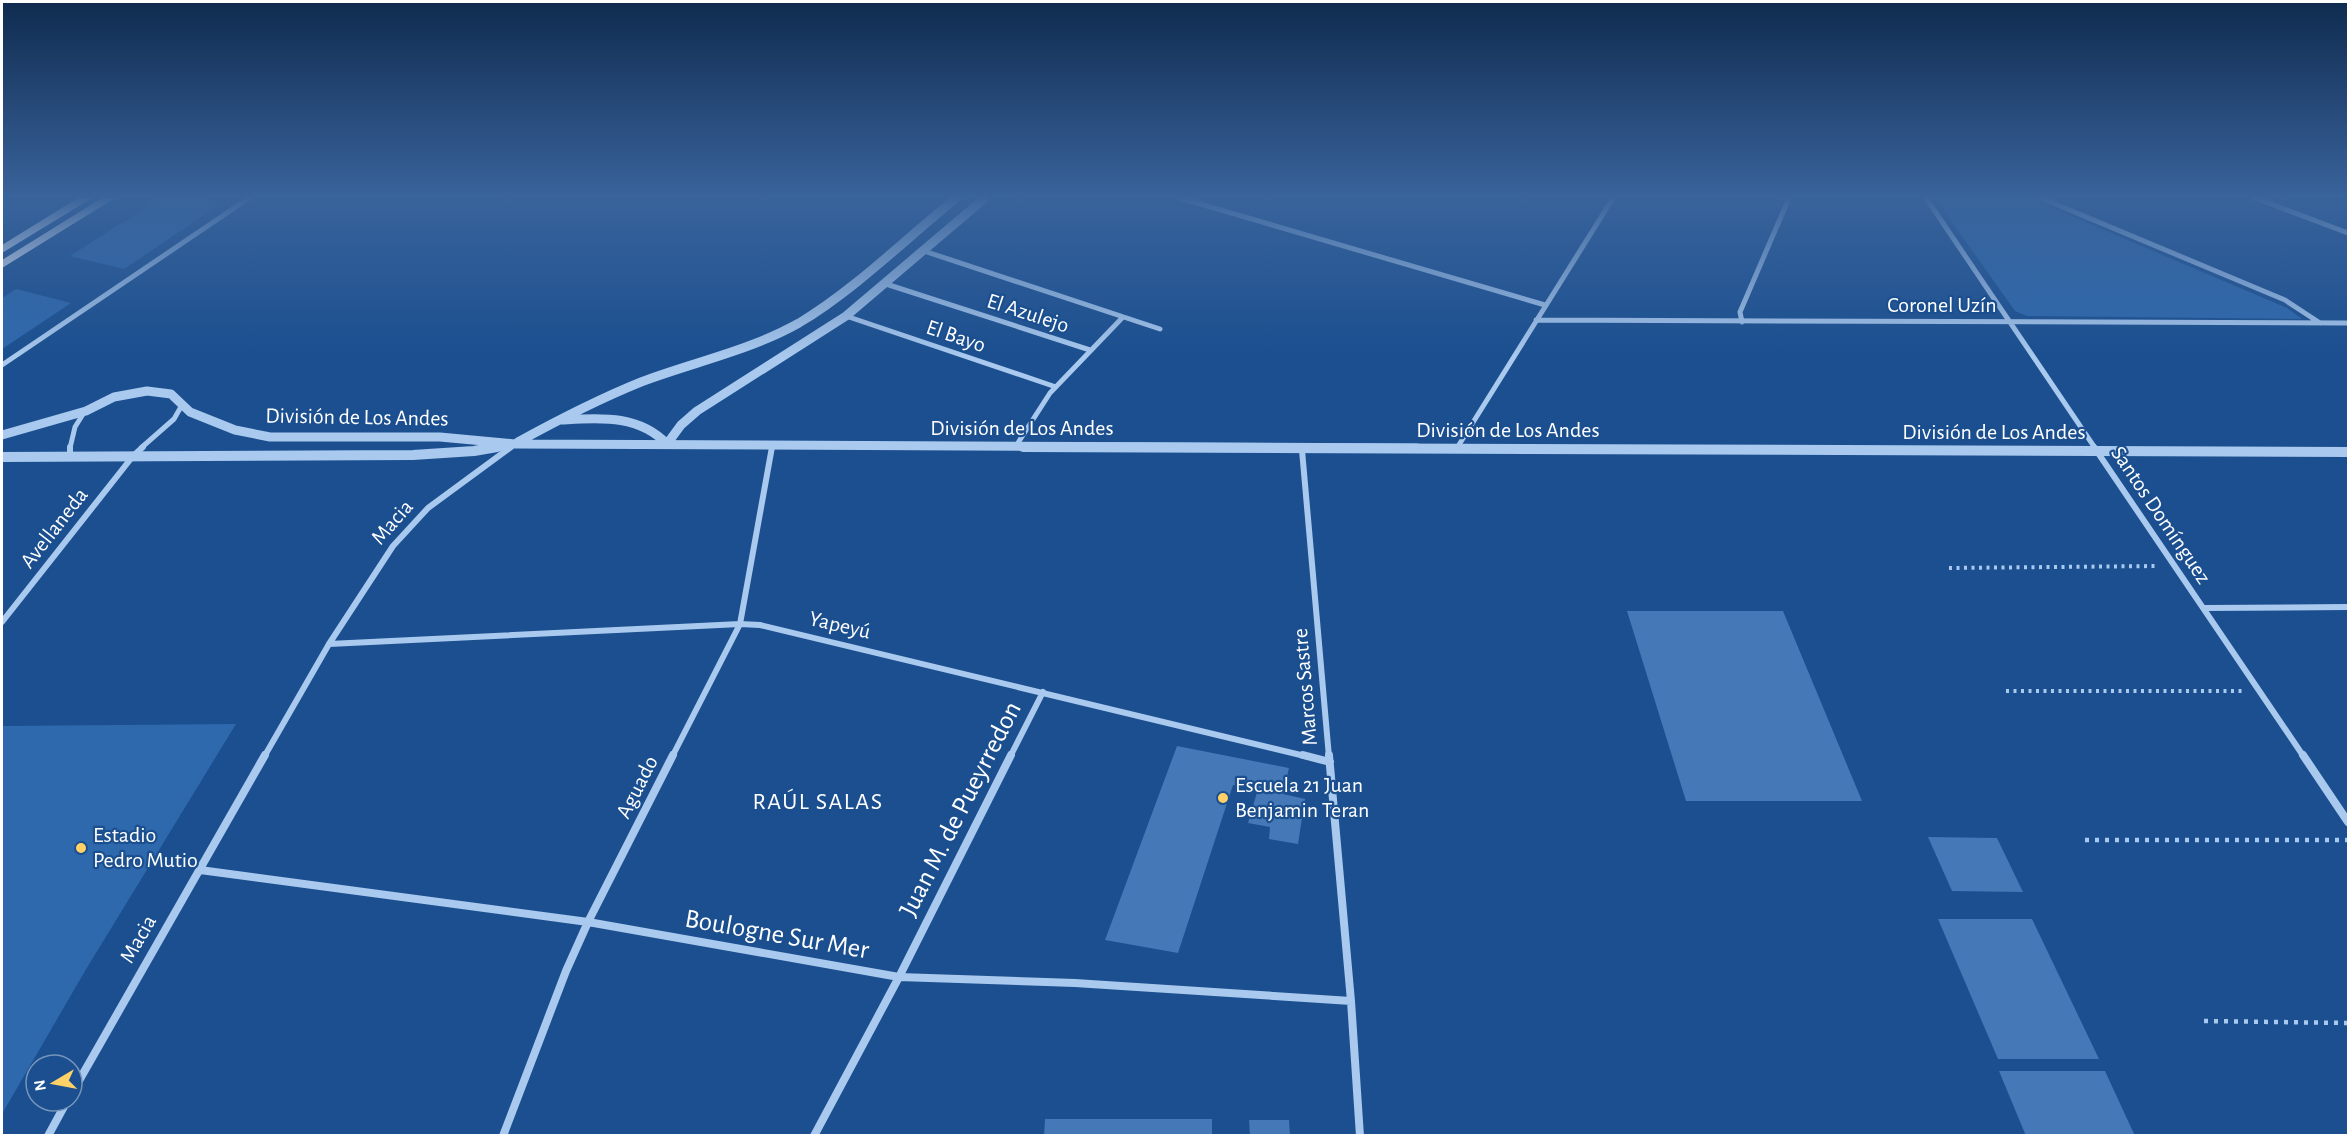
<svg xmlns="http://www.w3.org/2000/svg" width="2350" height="1137" font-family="'Alegreya Sans',sans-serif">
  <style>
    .green { fill: #2e69ad }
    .building { fill: #4478b7 }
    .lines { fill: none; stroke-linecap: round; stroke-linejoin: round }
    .path-far1 { stroke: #a9c9ee; stroke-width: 4; stroke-dasharray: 3 4.5; stroke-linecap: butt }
    .path { stroke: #a9c9ee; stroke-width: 4.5; stroke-dasharray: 4 6; stroke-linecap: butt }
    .minor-far2 { stroke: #a9c9ee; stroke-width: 5 }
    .minor-far1 { stroke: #a9c9ee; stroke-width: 6 }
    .minor { stroke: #a9c9ee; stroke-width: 8 }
    .tertiary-far1 { stroke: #a9c9ee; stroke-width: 9 }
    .tertiary { stroke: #a9c9ee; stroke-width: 10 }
    .primary { fill: #f0f6ff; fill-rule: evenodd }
    .poi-dot { fill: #ffd166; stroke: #1b4f8f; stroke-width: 2 }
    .labels { text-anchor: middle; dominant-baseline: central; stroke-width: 4.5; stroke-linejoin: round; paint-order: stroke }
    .street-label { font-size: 22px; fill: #fff; stroke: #1b4f8f }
    .poi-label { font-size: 22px; fill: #fff; stroke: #1b4f8f; text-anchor: start }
    .neighbourhood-label { font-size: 24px; letter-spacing: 1.5px; fill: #fff; stroke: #1b4f8f }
    .near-street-label { font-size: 27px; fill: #fff; stroke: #1b4f8f }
  </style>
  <rect width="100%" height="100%" fill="#1b4f8f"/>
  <path class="green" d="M160,198H197L222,203L124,269L70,256Z
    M1935,198H2029L2287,308L2302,319L2027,316L2015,311Z
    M16,289L71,303L2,349V298Z
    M236,724L85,971L2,1114V726Z"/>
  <path class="building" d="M1627,611H1783L1862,801H1686Z
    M1177,746L1289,768L1283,794L1305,799L1298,844L1269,839L1270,827L1248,823L1258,789L1233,785L1178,953L1105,940Z
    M1928,837L1997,838L2023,892L1952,891Z
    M1938,919H2032L2099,1059H1998Z
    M1999,1071H2105L2135,1136H2026Z
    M1045,1119H1212V1136H1044Z
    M1249,1120H1289L1290,1136H1250Z"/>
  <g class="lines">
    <path class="path-far1" d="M1949,568L2158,566
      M2006,691H2245"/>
    <path class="path" d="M2085,840H2348
      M2204,1021L2348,1023"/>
    <path class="minor-far2" d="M1180,198L1545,305
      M1926,198L2095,448
      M2041,198L2285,300L2320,323
      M2255,198L2348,233
      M924,251L1160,329
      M886,284L1090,350
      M846,316L1056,387
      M1536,320L2348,323
      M1742,322L1740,312L1789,198
      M2,365L249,198
      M1016,446L1050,393L1123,317
      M70,448L75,427L85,411
      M141,448L174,419L182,405
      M509,448L515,444
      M772,448V446
      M1457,448L1613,198"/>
    <path class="minor-far1" d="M2094,447L2304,757
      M1457,449L1458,447
      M1302,450L1329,757
      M70,457V447
      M2204,608L2348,607
      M2,622L133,456L143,447
      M329,644L740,624L760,625L1309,757
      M264,757L329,644L393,546L428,508L511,447
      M672,757L740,624L772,447
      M1010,757L1043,692"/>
    <path class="minor" d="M1303,755L1330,762
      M1329,755L1351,1001L1360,1136
      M2303,755L2348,822
      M200,870L588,922L899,977L1075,983L1351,1001
      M72,1093L265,755
      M48,1136L67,1101
      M503,1136L566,971L588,922L673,755
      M814,1136L899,977L1011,755"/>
    <path class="tertiary-far1" d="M561,420C600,418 638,414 667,444
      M2,435L86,411L114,397L147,391L171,394L190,412L235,430L270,437H440L515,444L1417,448
      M518,442C558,420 599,399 641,382C694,362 749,351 799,323C853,291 907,238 956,198
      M667,444L681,425L697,411L846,316L985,198
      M489,448L503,446"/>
    <path class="tertiary" d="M1023,447L2348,452
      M2,457L413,455L474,451L497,447"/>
    <path class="primary" d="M78,198H92L2,253V245Z
      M102,198H115L2,268V260Z"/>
  </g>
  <linearGradient id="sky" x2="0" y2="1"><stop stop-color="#0f2b4f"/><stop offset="0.55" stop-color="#39639b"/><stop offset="1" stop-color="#39639b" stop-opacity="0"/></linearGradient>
  <rect width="2350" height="357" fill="url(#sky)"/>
  <g class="poi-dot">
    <circle cx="1223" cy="798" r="6"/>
    <circle cx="81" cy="848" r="6"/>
  </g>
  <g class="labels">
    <g class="street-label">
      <text x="1942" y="305">Coronel Uzín</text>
      <text transform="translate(1028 313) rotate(18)">El Azulejo</text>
      <text transform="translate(956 336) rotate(19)">El Bayo</text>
      <text transform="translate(357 417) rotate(1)">División de Los Andes</text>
      <text x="1022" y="428">División de Los Andes</text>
      <text x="1508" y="430">División de Los Andes</text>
      <text x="1994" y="432">División de Los Andes</text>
      <text transform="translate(2161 515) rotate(56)">Santos Domínguez</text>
      <text transform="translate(392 522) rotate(-49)">Macia</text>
      <text transform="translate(54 528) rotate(-52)">Avellaneda</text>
      <text transform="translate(840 625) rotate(13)">Yapeyú</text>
      <text transform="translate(1305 687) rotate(-95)">Marcos Sastre</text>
      <text transform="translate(637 787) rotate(-63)">Aguado</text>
      <text transform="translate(138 939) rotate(-60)">Macia</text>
    </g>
    <g class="poi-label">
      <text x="1235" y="785">Escuela 21 Juan<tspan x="1235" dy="25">Benjamin Teran</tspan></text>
      <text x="93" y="835">Estadio<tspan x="93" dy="25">Pedro Mutio</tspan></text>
    </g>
    <g class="neighbourhood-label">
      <text x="818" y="802">RAÚL SALAS</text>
    </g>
    <g class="near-street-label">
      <text transform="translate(960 809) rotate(-63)">Juan M. de Pueyrredon</text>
      <text transform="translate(777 934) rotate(10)">Boulogne Sur Mer</text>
    </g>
  </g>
  <rect width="2350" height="1137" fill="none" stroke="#ffffff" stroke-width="6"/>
  <g transform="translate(54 1083) rotate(260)"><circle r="28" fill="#1b4f8f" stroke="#7695bc" stroke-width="1.5"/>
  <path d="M0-4.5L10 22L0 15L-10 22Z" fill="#ffd166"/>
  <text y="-9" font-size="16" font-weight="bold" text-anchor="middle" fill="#ffffff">N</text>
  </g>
</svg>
